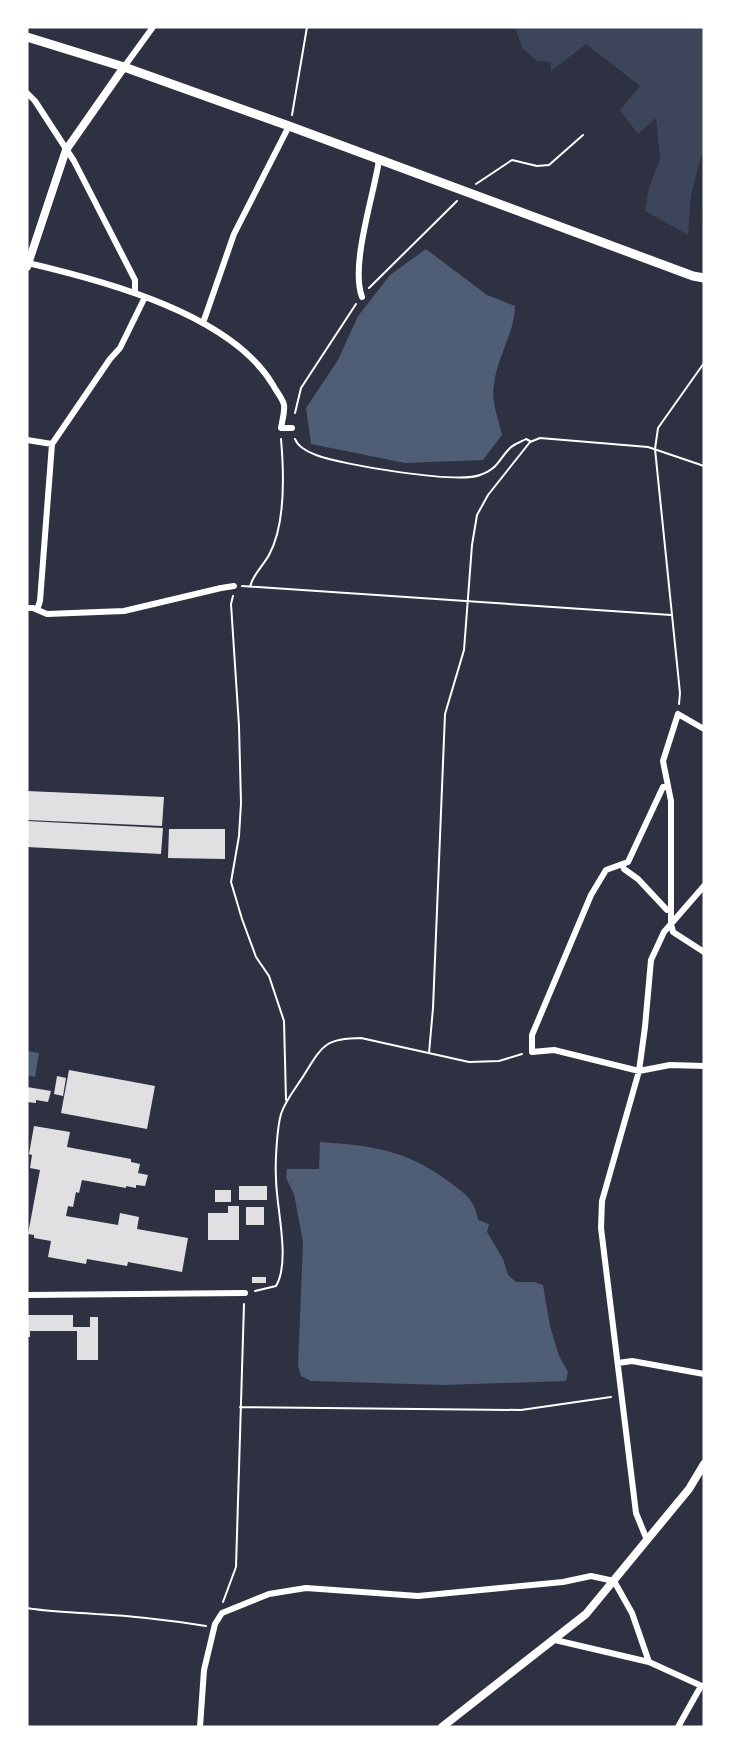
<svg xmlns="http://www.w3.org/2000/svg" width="731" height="1754" font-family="Signika,sans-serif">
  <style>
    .green { fill: #3c4559 }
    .water { fill: #4f5d75 }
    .building { fill: #e0e0e3 }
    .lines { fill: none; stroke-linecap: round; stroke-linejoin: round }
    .path { stroke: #fff; stroke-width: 2 }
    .minor { stroke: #fff; stroke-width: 6 }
    .tertiary { stroke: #fff; stroke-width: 8 }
    .secondary { stroke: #fff; stroke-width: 9 }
  </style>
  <rect width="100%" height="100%" fill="#2d3142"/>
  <path class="green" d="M512,27H704V157L701,156L691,196L688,235L645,211L649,188L660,159L656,118L638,134L620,110L640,86L586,44L551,71V62L537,61L522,48L516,30Z"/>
  <path class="water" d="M426,249L487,295L515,306C515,332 497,357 494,384C491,401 498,418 502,435L483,460L405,463L311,444L306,408L338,360L358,316L390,275Z
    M27,1051L39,1053L35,1077L27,1075Z
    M320,1142C373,1146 404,1149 448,1181C465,1194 474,1198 478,1220L489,1224L487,1232L503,1259L508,1275L516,1282H534L543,1285L550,1326L559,1356L568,1372L566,1381L443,1385L311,1381L301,1376L298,1366L303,1242L294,1194L286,1178L287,1169H319Z"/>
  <path class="building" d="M27,791L164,797L162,826L27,820Z
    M27,821L163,828L161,854L27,847Z
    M169,829H225V859L168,858Z
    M69,1070L155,1086L147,1129L61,1113Z
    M57,1076L66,1078L63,1096L54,1094Z
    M27,1087L51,1091L48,1102L36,1100V1103L27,1102Z
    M34,1126L70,1132L67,1147L131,1159V1162L140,1164L138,1173L148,1175L145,1186L136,1185V1188L126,1186V1188L82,1180L79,1193L76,1192L73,1207L68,1206L66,1216L118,1225L120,1213L139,1217L137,1229L188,1238L182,1272L128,1262L127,1266L87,1259L86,1264L48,1257L51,1241L34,1238V1235L28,1234L40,1170L30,1168L32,1155L29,1154Z
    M239,1186H267V1200H239Z
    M215,1190H231V1202H215Z
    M228,1206H239V1240H208V1213H228Z
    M246,1207H264V1225H246Z
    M252,1277H266V1283H252Z
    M27,1315H73V1327H90V1317H98V1360H77V1331H30V1337H27Z"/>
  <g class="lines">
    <path class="path" d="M292,115L307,27
      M476,184L512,160L537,166L549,165L583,135
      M369,288L457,201
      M295,413L301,388L356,304
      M295,439C298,447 308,452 316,455C342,465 457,484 480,475C499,468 498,460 510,448C514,444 521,442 526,439L530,441
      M242,586L671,615
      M250,587C253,574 263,566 269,555C286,524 284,473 281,439
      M233,596L231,604L239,726L241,803L239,836L231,882L242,919L256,957L269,976L284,1021L286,1100
      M679,704L680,693L655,449L658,428L704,363
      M429,1053L433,1008L445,714L464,650L472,545L477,515L488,495L530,442L540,438L648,447L704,466
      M255,1291L276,1286C291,1261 276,1207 276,1178C275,1163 277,1128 281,1114C286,1099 296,1088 304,1075C322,1046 325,1038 361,1038L469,1062L499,1061L522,1054
      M240,1407L521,1410L611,1397
      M223,1602L236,1567L244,1304
      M27,1608C50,1612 73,1612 96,1614C133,1616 169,1620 206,1626"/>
    <path class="minor" d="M124,67L153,27
      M27,93L35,101L74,161L135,280V293
      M28,263C105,281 231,314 273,385C276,391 283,399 284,405C285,412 282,421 281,428H292
      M362,297C350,265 374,195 379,160
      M203,323L234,234L289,126
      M27,440L52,444
      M27,608H33L47,614L124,611L221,588L234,586
      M37,610L40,601L52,444L110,359L120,348L145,297
      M704,729L678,714L663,761L671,801V924L673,932L704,952
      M668,786L663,787L628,862L606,870L591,895L532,1035V1052L554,1050L639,1071L670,1065L704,1066
      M622,864L624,869L638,879L667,910H671
      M27,1295L245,1293
      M618,1363L632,1361L704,1374
      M647,1540L636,1513L601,1228L602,1201L639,1071L645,1027L651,960L664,932L704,886
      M555,1640L649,1662L704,1687
      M200,1727L204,1670L215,1624L222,1613L269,1594L306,1588L418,1596L563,1582L591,1576L614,1581L632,1613L649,1662
      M678,1727L701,1686"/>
    <path class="tertiary" d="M27,267L66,150L124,67
      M442,1727L586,1614L689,1489L704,1464"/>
    <path class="secondary" d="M27,37L124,67L289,126L693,276L704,278"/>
  </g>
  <rect width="731" height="1754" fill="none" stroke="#ffffff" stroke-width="57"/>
</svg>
